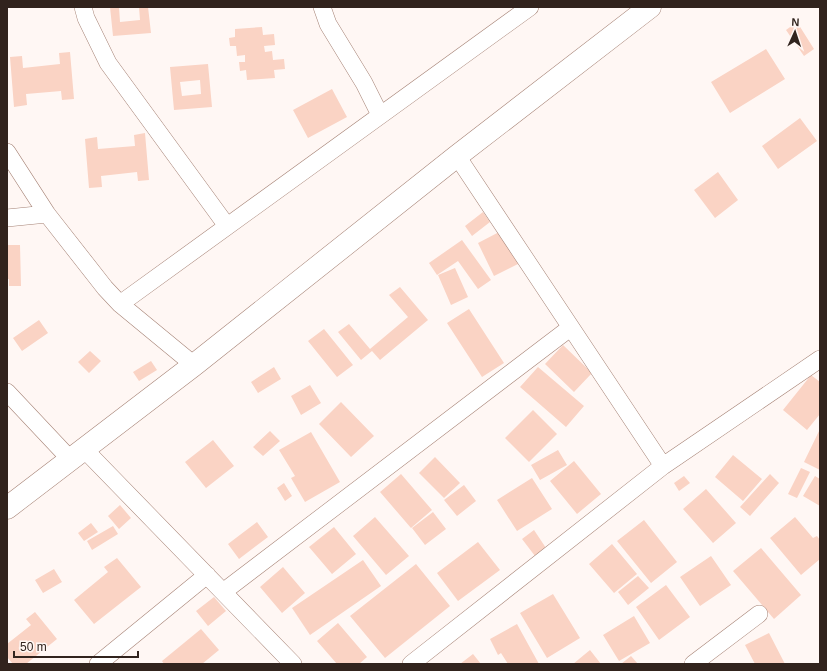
<svg xmlns="http://www.w3.org/2000/svg" width="827" height="671" font-family="Helvetica,sans-serif">
  <style>
    .building { fill: #fad3c4; fill-rule: evenodd }
    .lines { fill: none; stroke-linecap: round; stroke-linejoin: round }
    .minor-casing { stroke: #a68376; stroke-width: 18 }
    .major-casing { stroke: #a68376; stroke-width: 23 }
    .minor { stroke: #fff; stroke-width: 17 }
    .major { stroke: #fff; stroke-width: 22 }
  </style>
  <rect width="100%" height="100%" fill="#fff7f4"/>
  <path class="building" d="M110,7H119L120,22L140,20L139,7H148L151,33L113,36Z
    M797,22L814,49L804,56L786,30Z
    M262,27L263,35L274,34L275,45L264,46L265,52L272,51L273,60L284,59L285,69L274,70L275,78L247,80L246,70L240,71L239,62H245V55L237,56L236,46H230L229,38L235,37V29Z
    M766,49L785,79L730,113L711,82Z
    M70,52L74,99L62,100L61,91L26,94L27,105L14,107L10,57L22,56L23,68L60,64L59,53Z
    M208,64L212,107L174,110L170,67ZM200,80L201,94L182,96L180,82Z
    M332,89L347,117L308,138L293,110Z
    M800,118L817,141L778,169L762,146Z
    M145,133L149,180L138,181L137,172L101,176L102,187L89,188L85,139L97,137L98,149L135,146L134,135Z
    M718,172L738,200L715,218L694,190Z
    M483,212L490,222L472,236L465,226Z
    M503,230L520,263L494,276L478,243Z
    M462,240L491,280L478,289L458,261L437,275L429,263Z
    M8,245H20L21,286H9V279H7Z
    M455,268L468,297L451,305L438,275Z
    M400,287L428,320L380,360L372,351L361,360L338,332L349,324L370,349L408,317L389,295Z
    M469,309L504,363L482,377L447,323Z
    M39,320L48,333L22,351L13,338Z
    M324,329L353,365L337,377L308,341Z
    M563,345L592,373L574,392L545,364Z
    M90,351L101,361L89,373L78,362Z
    M151,361L157,370L139,381L133,372Z
    M274,367L281,379L258,393L251,382Z
    M538,367L584,406L566,427L520,387Z
    M811,375L820,382V414L807,430L783,410Z
    M310,385L321,403L301,415L291,396Z
    M341,402L374,436L351,457L319,424Z
    M533,410L557,434L529,462L505,438Z
    M820,429V470L804,462Z
    M270,431L280,441L263,456L253,447Z
    M311,432L340,482L305,502L291,478L295,476L279,450Z
    M213,440L234,466L206,488L185,462Z
    M558,450L567,465L540,480L531,465Z
    M733,455L762,479L743,501L715,477Z
    M435,457L460,483L444,498L419,473Z
    M574,461L601,494L577,514L550,481Z
    M801,468L810,472L797,498L788,494Z
    M401,474L432,510L411,528L380,492Z
    M770,474L779,483L750,516L740,507Z
    M684,476L690,483L679,491L674,483Z
    M815,476L820,479V506L803,496Z
    M532,478L552,509L517,531L497,500Z
    M284,483L292,496L285,501L277,488Z
    M464,485L476,501L457,516L444,500Z
    M706,489L736,523L713,543L683,509Z
    M120,505L131,518L119,529L108,516Z
    M433,512L446,529L425,545L412,528Z
    M375,517L409,556L386,575L353,536Z
    M795,517L813,538L817,536L820,540V559L801,575L770,538Z
    M644,520L677,562L651,583L617,541Z
    M257,522L268,537L239,559L228,544Z
    M91,523L98,532L84,541L78,533Z
    M113,526L118,534L92,550L87,541Z
    M334,527L356,554L332,574L309,547Z
    M534,530L546,548L535,556L522,539Z
    M478,542L500,570L458,601L437,573Z
    M612,544L637,574L614,593L589,564Z
    M761,548L801,595L774,619L733,571Z
    M711,556L731,585L700,606L680,577Z
    M117,558L141,587L94,624L74,600L108,572L104,567Z
    M363,560L381,586L310,635L292,608Z
    M416,564L450,606L385,658L350,616Z
    M283,567L305,593L282,613L260,587Z
    M54,569L62,582L43,593L35,580Z
    M638,576L649,588L628,605L618,592Z
    M666,585L690,617L659,640L636,607Z
    M553,594L580,638L547,658L520,613Z
    M214,597L226,611L208,626L196,611Z
    M35,612L57,639L26,664H13L7,657V644L31,625L26,619Z
    M634,616L650,643L619,661L603,635Z
    M338,623L367,657L359,664H337L317,641Z
    M517,624L539,664H508L501,653L498,655L490,639Z
    M201,629L219,650L202,664H164L162,661Z
    M769,633L785,664H755L745,645Z
    M590,650L601,664H573Z
    M473,654L481,664H460Z
    M631,656L638,664H621Z"/>
  <g class="lines">
    <g class="minor-casing">
      <path id="minor" d="M83,7L86,18L108,63L227,226
        M322,7L328,24L364,83L380,115
        M7,152L47,214L105,288L120,304L194,365
        M457,156L663,466
        M7,218L47,214
        M120,304L530,7
        M7,392L70,459
        M83,448L293,664
        M223,592L570,328
        M98,664L207,575
        M411,664L663,466L820,359
        M693,664L759,614"/>
    </g>
    <g class="major-casing">
      <path id="major" d="M7,508L194,365L457,156L650,7"/>
    </g>
    <use href="#minor" class="minor"/>
    <use href="#major" class="major"/>
  </g>
  <rect width="827" height="671" fill="none" stroke="#31231d" stroke-width="16"/>
  <g transform="translate(795 32) rotate(3)" stroke="#fff7f4" stroke-width="3" paint-order="stroke">
  <path d="M0-3L7 15L0 10L-7 15Z" fill="#31231d"/>
  <text y="-6" font-size="11" font-weight="bold" text-anchor="middle" fill="#31231d">N</text>
  </g>
  <path d="M14 651v6h124v-6" fill="none" stroke="#31231d" stroke-width="2"/>
  <text x="20" y="651" font-size="12" fill="#31231d" stroke="#fff7f4" stroke-width="3" paint-order="stroke">50 m</text>
</svg>
